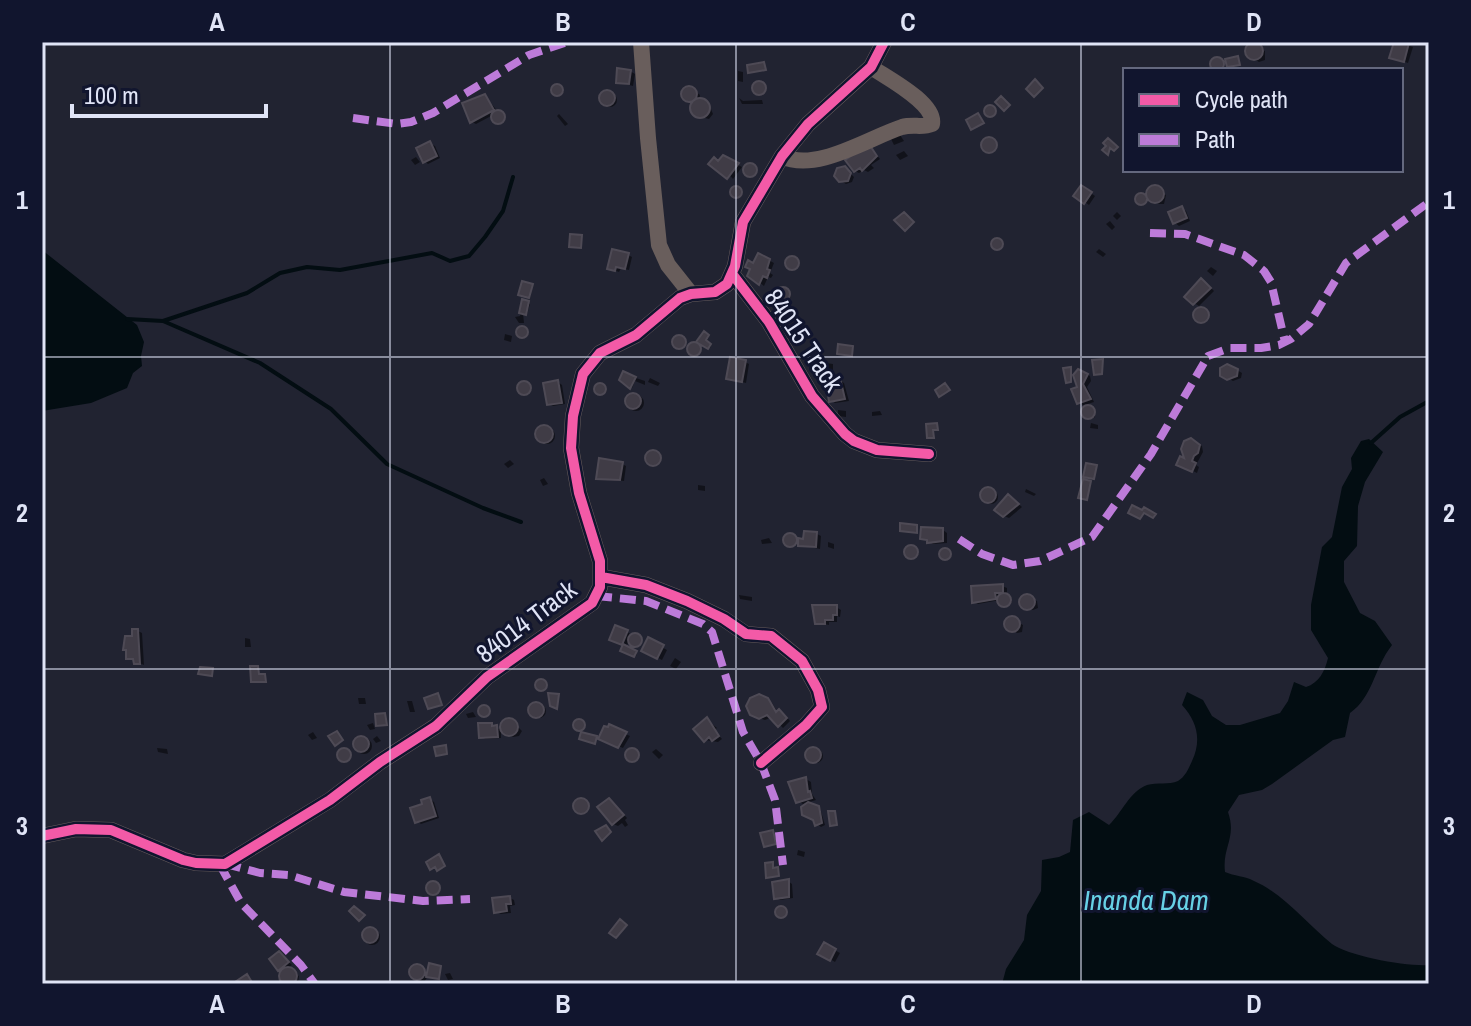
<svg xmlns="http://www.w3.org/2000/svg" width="1471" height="1026" font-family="'Archivo Narrow',sans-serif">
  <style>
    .water { fill: #030d12 }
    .shadow { fill: #0007 }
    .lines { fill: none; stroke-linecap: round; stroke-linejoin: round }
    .stream { stroke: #030d12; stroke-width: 4 }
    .building { fill: #403c46; stroke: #4e4a55; stroke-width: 2 }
    .minor { stroke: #695e5c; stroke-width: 16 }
    .quiet { stroke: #bd7bd9; stroke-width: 8; stroke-dasharray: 16 8; stroke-linecap: butt }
    .cycleway-casing { stroke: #11152e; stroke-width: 15 }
    .cycleway { stroke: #f35aa7; stroke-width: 10 }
    .grid { fill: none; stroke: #e0e4f6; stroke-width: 2; stroke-opacity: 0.55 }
    .labels { text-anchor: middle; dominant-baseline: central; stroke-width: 6; stroke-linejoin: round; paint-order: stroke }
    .street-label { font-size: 26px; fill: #e0e4f6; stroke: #11152e }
    .water-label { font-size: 28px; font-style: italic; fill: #67d1e6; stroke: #11152e }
    .neatline { fill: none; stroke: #e0e4f6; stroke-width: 3 }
    .grid-label { font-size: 26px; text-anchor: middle; font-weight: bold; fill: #e0e4f6 }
  </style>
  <rect width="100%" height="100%" fill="#212331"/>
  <path class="water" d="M42,250L137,325L144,342L141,356L142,366L133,373L127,388L91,403L42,411Z
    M1369,439L1383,452L1365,482L1358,506L1357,546L1344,561V582L1360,613L1375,621L1392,645C1374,668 1373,697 1350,713L1345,737L1333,740L1272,784L1262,790L1239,795L1228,812C1237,838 1222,847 1225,872C1234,876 1245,876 1254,881C1284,894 1308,925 1332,944C1348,956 1408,967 1429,965V984H1002L1006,969L1024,940L1027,915L1041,891L1042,860L1059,857L1070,852L1073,820L1089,812L1109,825C1122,813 1129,792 1147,785C1157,782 1169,785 1178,781C1185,777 1189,768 1192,761C1202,740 1197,721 1182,705L1187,692L1203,700L1212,716L1226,725H1240L1280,713L1288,701L1294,682L1306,687C1319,683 1325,671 1328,658L1311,630V605L1322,547L1332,537L1342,487L1352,469L1351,458L1361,441Z"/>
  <path class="shadow" d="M1396,42L1413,47L1408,63L1392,57Z
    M1251,45L1265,51V60L1259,62L1248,55L1247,49Z
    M1216,59L1225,66L1223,70L1212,64Z
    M630,71L635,74L633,86L618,82Z
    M738,71L743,72V82L738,81Z
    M754.5 89a5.5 5.5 0 1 1 11 0a5.5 5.5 0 1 1-11 0Z
    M557,87L564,91L561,95L554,91Z
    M691,88L700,95L699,101L709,104L713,114L709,119L697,116L692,110L695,101L685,98L683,93L686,89Z
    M603 100a7 7 0 1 1 14 0a7 7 0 1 1-14 0Z
    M485,96L504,119L500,123L493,115L476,124L472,122L465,104Z
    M739,98L743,101L762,100L763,104H742Z
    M988,109H995L996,115H989Z
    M559,114L568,124L565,126L557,116Z
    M900,135L904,141L894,145L891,139Z
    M985 145a6 6 0 1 1 12 0a6 6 0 1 1-12 0Z
    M430,144L435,146L440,158L428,164L424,161Z
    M869,146L880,159L871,165L874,168L868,172L864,170L859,173L855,171Z
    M904,151L908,156L900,160L896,155Z
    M416,157L420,162L415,165L411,160Z
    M724,158L742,167L733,179L719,163Z
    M745.5 171a5.5 5.5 0 1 1 11 0a5.5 5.5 0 1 1-11 0Z
    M845,168L854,177L852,182L846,184L841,181Z
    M1082,187L1095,196L1089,205L1076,196Z
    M1152,188L1166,195L1164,204H1159L1149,197Z
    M734,190L742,191V196L734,195Z
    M1140,196L1147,200L1144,204L1137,200Z
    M1181,208L1186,211L1190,221L1179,226L1175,223Z
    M1117,212L1121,216L1117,220L1113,216Z
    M1110,221L1115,227L1112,230L1106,224Z
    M994.5 245a4.5 4.5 0 1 1 9 0a4.5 4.5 0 1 1-9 0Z
    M1099,249L1106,254L1103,257L1096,252Z
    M628,255L632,257L629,270L621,268L619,272L609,268Z
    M759,255L774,263L770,273L773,275L771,278L768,277L764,286L750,275Z
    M790,258L795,259L799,266L793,270L787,262Z
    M1211,267L1217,271L1213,276L1207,271Z
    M1206,283L1214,291L1199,306L1194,303Z
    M785,289L791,297L785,300L779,293Z
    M523,302L530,304L527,314L523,313L524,323H519L515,317L520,316Z
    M1196 316a6 6 0 1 1 12 0a6 6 0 1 1-12 0Z
    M520,330H527L528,336H521Z
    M505,334L512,336L511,342L504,340Z
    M704,334L709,337L706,342L711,346L710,348L699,341L701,352L695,355L690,348Z
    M680,338L686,344L680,348L675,341Z
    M745,362L749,364L746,383L728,378Z
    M826,363L833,364V373L826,372Z
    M1237,370L1242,373L1241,378L1233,381L1222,375Z
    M1085,373L1090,376L1091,381L1087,387L1094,402L1084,405L1095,410V417L1091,419L1084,416V409L1087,407L1079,403L1080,388Z
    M624,374L645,381V385L635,381L632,388L621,379Z
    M650,378L660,383L658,386L648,382Z
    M840,381L844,383L849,401L835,403L831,400Z
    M558,382L562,385L565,404L553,406L549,404Z
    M523,383L532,389L528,395L520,392Z
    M600,385L606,388L607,392L600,395L597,387Z
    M628 403a8 8 0 1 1 16 0a8 8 0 1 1-16 0Z
    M838,410L846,411V417L838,416Z
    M880,411L882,415L872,416V412Z
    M1091,423L1098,425V429L1090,428Z
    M539 436a8 8 0 1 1 16 0a8 8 0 1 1-16 0Z
    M1191,440L1202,446L1203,452L1196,465L1199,467L1197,473L1183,466Z
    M649 458a6 6 0 1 1 12 0a6 6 0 1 1-12 0Z
    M510,460L514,464L508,468L504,464Z
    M622,464L626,466L624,481L598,478Z
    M544,478L548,484L543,486L540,480Z
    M698,485L705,486V491L698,490Z
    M1026,489L1036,494L1034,496L1025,492Z
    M984 497a7 7 0 1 1 14 0a7 7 0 1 1-14 0Z
    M1013,499L1022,507L1009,518L1004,516Z
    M943,530L947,533V543L933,544L923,538Z
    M817,534L821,536L820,549L800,545Z
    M787,537H796L797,544H788Z
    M769,538L772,543L762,544L761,540Z
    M828,542L834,544V549L828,547Z
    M911,547L919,553L914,558L906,552Z
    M947,550L951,557L946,560L941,553Z
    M1002,586L1007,588V598L1012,601L1009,606L1002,605L1000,600L978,604L974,602Z
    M739,595L752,597V601L740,599Z
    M1026,596L1037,601L1038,608L1033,610L1022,603Z
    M836,607L841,610L840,617L837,616V622H829V625L816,622Z
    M1012,619L1023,625L1022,632L1017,633L1006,624Z
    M138,631L142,633L144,665L128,658Z
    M627,632L642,641L636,647L629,640L626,648L637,653L636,656L622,650L625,645L612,639Z
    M245,638L250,639L251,647H245Z
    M649,640L667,650L662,660L643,650Z
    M675,658L681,662L676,669L670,666Z
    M539,682L546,683V689L539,688Z
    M358,698H365L366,704H359Z
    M767,700L772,703L778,713L784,714L790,721L783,728L772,717L765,720L757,717Z
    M407,701H412L415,712H410Z
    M532 711a7 7 0 1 1 14 0a7 7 0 1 1-14 0Z
    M489,709L490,715H483L482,710Z
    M473,712L476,717L468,718L466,714Z
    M511,720L522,731L519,736L513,737L502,730V724Z
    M707,720L717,728L714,730L722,739L718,742L705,740Z
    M577,722L585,723V729L577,728Z
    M373,723L375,729L370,730L367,725Z
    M491,725L501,730V738L485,739L481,736Z
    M610,727L630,736L623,748L604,740Z
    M313,732L317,738L312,740L308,735Z
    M377,736L381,741L376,743L373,739Z
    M356 746a8 8 0 1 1 16 0a8 8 0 1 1-16 0Z
    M157,748L167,749L168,754L158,752Z
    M809 756a7 7 0 1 1 14 0a7 7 0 1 1-14 0Z
    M656,749L663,755L659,759L652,752Z
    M339.5 755a5.5 5.5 0 1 1 11 0a5.5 5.5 0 1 1-11 0Z
    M632,750L639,756L634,761L628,755Z
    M806,779L811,782L812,794L816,800L803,804L798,801Z
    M430,799L434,802L439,818L421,824L417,821Z
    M610,800L627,818L625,820L628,825L625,827L622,823L618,826L613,824Z
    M576 807a6 6 0 1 1 12 0a6 6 0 1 1-12 0Z
    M815,805L820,808L825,825L821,827L817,824Z
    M798,850L805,852L804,857L797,855Z
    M788,881L792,884L793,898L780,900L776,898Z
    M430,885L438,886V892H430Z
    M510,898L514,900L515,905L510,906L511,913L501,914L496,912Z
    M781,908L787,914L783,917L778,912Z
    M364 937a8 8 0 1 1 16 0a8 8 0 1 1-16 0Z
    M825,945L840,953L835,962L820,953Z
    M279,953L292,965L286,969L299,976L298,984L284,982L282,976L285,972L280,969Z
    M414,967H421L428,974L441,968L440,979L428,975L425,981H418L411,974Z
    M450,973L453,979L448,980L445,974Z"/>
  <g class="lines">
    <path class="stream" d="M127,319L163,321L260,363L331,409L387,464L483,508L521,522
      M163,321L247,293L280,273L307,267L340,270L432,253L450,261L469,256L485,237L503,211L513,177
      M1371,443L1400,417L1429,401"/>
  </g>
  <path class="building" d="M1245 51a9 9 0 1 1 18 0a9 9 0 1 1-18 0Z
    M1394,42L1409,43L1404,62L1389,58Z
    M1238,56L1240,65L1227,67L1225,59Z
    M1210 64a7 7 0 1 1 14 0a7 7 0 1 1-14 0Z
    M764,62L766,70L748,73L747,65Z
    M617,68L631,70L629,84L616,83Z
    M1035,79L1043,88L1034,97L1026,89Z
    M752 88a7 7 0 1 1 14 0a7 7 0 1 1-14 0Z
    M551 90a6 6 0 1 1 12 0a6 6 0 1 1-12 0Z
    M681 94a8 8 0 1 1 16 0a8 8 0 1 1-16 0Z
    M599 98a8 8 0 1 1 16 0a8 8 0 1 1-16 0Z
    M485,94L494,110L470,123L462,103Z
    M1001,96L1010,105L1004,111L995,102Z
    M690 108a10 10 0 1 1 20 0a10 10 0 1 1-20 0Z
    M984 111a6 6 0 1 1 12 0a6 6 0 1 1-12 0Z
    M491 117a7 7 0 1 1 14 0a7 7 0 1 1-14 0Z
    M978,113L984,123L971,130L966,120Z
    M981 145a8 8 0 1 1 16 0a8 8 0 1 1-16 0Z
    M1108,138L1118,147L1114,151L1110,148L1108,155L1102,150L1106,146L1103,143Z
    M430,141L437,156L423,163L416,148Z
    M869,144L877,156L862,171L860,168L854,172L845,160Z
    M723,155L739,163L727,179L708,164L714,157L718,161Z
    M743 170a7 7 0 1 1 14 0a7 7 0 1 1-14 0Z
    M845,166L851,173L848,181L839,182L834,176L837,168Z
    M1081,185L1092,192L1084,204L1073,196Z
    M1146 194a9 9 0 1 1 18 0a9 9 0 1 1-18 0Z
    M730 192a6 6 0 1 1 12 0a6 6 0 1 1-12 0Z
    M1135 199a6 6 0 1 1 12 0a6 6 0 1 1-12 0Z
    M1182,206L1187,218L1173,224L1168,212Z
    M904,212L914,222L905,231L894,220Z
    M570,234L582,235L581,248L569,247Z
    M991 244a6 6 0 1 1 12 0a6 6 0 1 1-12 0Z
    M612,249L629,253L625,269L616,267L615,271L607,269Z
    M758,253L770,259L767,269L770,270L767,278L763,276L759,285L747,276L750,269L745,267L748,260L753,263Z
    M785 263a7 7 0 1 1 14 0a7 7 0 1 1-14 0Z
    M1201,278L1211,288L1193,305L1184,297Z
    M522,281L533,284L529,298L518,295Z
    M776 294a7 7 0 1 1 14 0a7 7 0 1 1-14 0Z
    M522,299L529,301L526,315L519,313Z
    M1193 315a8 8 0 1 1 16 0a8 8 0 1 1-16 0Z
    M516 332a6 6 0 1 1 12 0a6 6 0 1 1-12 0Z
    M704,331L709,335L706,340L711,344L708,349L696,342Z
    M672 342a7 7 0 1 1 14 0a7 7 0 1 1-14 0Z
    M687 349a7 7 0 1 1 14 0a7 7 0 1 1-14 0Z
    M838,344L853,346L852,356L837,354Z
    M730,357L746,360L742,382L726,379Z
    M1103,359L1102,374L1094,375L1092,360Z
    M1227,364L1238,369L1237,376L1227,380L1220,376V368Z
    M1071,367V382L1066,383L1063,368Z
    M1078,369L1088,374L1083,384L1091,399L1077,404L1071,389L1077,387L1073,375Z
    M623,371L636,377L630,389L619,380Z
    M840,378L845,399L829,402L826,380Z
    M558,380L562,403L547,405L543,383Z
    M517 388a7 7 0 1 1 14 0a7 7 0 1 1-14 0Z
    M594 389a6 6 0 1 1 12 0a6 6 0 1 1-12 0Z
    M945,383L950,390L939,397L935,390Z
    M625 401a8 8 0 1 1 16 0a8 8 0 1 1-16 0Z
    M1081 412a7 7 0 1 1 14 0a7 7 0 1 1-14 0Z
    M937,423L938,430H933L934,438H927L926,424Z
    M535 434a9 9 0 1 1 18 0a9 9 0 1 1-18 0Z
    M1191,438L1200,445L1198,453L1194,456L1192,461L1196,463L1192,472L1176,465L1180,456L1184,458L1181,449L1184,441Z
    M645 458a8 8 0 1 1 16 0a8 8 0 1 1-16 0Z
    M599,458L623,462L620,480L596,479Z
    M1086,463L1097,465L1094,479L1083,477Z
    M1083,479L1091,481L1087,500L1078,498Z
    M980 495a8 8 0 1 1 16 0a8 8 0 1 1-16 0Z
    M1008,494L1019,504L1003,517L994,510Z
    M1132,505L1142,510L1144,507L1156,514L1153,518L1144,513L1140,519L1128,513Z
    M900,523L917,525V533L900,531Z
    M921,527L943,528V541L927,543V540L920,539Z
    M804,531L817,532L816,547L798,546V538L803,539Z
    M783 540a7 7 0 1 1 14 0a7 7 0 1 1-14 0Z
    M904 552a7 7 0 1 1 14 0a7 7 0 1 1-14 0Z
    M939 554a6 6 0 1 1 12 0a6 6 0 1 1-12 0Z
    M1003,584V593H995L996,599L972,603L971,586Z
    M997 600a7 7 0 1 1 14 0a7 7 0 1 1-14 0Z
    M1019 602a8 8 0 1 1 16 0a8 8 0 1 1-16 0Z
    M812,605H837V615H833V620H825V624H815Z
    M1004 624a8 8 0 1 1 16 0a8 8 0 1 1-16 0Z
    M615,625L628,630L622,645L609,640Z
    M132,629H138L140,664H134L133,659H126V650H123L125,636H132Z
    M628 640a7 7 0 1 1 14 0a7 7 0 1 1-14 0Z
    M648,637L664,645L657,659L641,651Z
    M623,644L637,651L634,657L620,651Z
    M250,666H258L259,674H265L266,682H251Z
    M200,667L213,668L212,676L198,674Z
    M535 685a6 6 0 1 1 12 0a6 6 0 1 1-12 0Z
    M438,693L442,705L428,709L424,698Z
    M548,693L559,694L557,709L550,706Z
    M759,694L768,698L776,712L779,709L787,718L778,727L767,715L759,719L750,715L746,706L750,698Z
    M528 710a8 8 0 1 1 16 0a8 8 0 1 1-16 0Z
    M478 711a6 6 0 1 1 12 0a6 6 0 1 1-12 0Z
    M385,713L387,725L376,726L375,714Z
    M707,717L719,736L712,741L709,737L704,742L693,729Z
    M500 727a9 9 0 1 1 18 0a9 9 0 1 1-18 0Z
    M573 725a6 6 0 1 1 12 0a6 6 0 1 1-12 0Z
    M478,723H492V726L497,725L498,737L479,738Z
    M609,724L627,732L618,748L598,739L604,726L608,727Z
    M337,731L343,740L335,746L328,736Z
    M581,732L597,736L595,744L579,739Z
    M353 744a8 8 0 1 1 16 0a8 8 0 1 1-16 0Z
    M446,745L447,754L436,756L434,747Z
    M805 755a8 8 0 1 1 16 0a8 8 0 1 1-16 0Z
    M337 755a7 7 0 1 1 14 0a7 7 0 1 1-14 0Z
    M625 755a7 7 0 1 1 14 0a7 7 0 1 1-14 0Z
    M806,777L808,792L810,791L812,798L796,803L788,782Z
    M430,797L436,816L415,823L410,808L422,804L421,800Z
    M609,798L624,815L612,825L597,807Z
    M573 806a8 8 0 1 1 16 0a8 8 0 1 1-16 0Z
    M808,802L819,806L822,823L815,826L813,820L802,815L801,807Z
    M828,811H835L837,825L830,826Z
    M606,825L611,832L602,841L595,831Z
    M773,830L776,844L764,847L760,833Z
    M439,854L445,866L437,871L435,867L430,870L426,862Z
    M773,862V868L778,867L779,876L766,878L765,863Z
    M789,879V897L774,899L772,882Z
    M426 888a7 7 0 1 1 14 0a7 7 0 1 1-14 0Z
    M510,896L511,904H506L507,911L494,913L492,898Z
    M775 912a6 6 0 1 1 12 0a6 6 0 1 1-12 0Z
    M354,906L365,915L359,921L349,911Z
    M620,919L627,925L616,938L609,933Z
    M362 935a8 8 0 1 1 16 0a8 8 0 1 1-16 0Z
    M824,942L836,949L830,961L817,954Z
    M279,951L289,962L278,971L269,959Z
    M429,963L441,966L439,979L426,977Z
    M409 972a8 8 0 1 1 16 0a8 8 0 1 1-16 0Z
    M279 976a9 9 0 1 1 18 0a9 9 0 1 1-18 0Z
    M247,974L253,984H232Z"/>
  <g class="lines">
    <path class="minor" d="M641,42L648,138L659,245L668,265L691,294
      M782,156C816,173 868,138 902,127C913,124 923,128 932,124C936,103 887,78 871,67
      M733,275L769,322L812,396L845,434L854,441L877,450L929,454
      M601,577L646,585L687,601L724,619L746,634L771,636L802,661L818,690L822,707L806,725L761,763
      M42,836L76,829L111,830L183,860L196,863L225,864L330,800L380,762L436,726L487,677L592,603L600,587V561L579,493L571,448L573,416L583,374L600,353L636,335L680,298L691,294L715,292L727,284L735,266L743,222L782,156L808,124L871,67L884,42"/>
    <path class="quiet" d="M353,118L397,124L411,122L433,113L529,55L567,42
      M1150,233L1185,234L1244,255L1264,271L1271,282L1285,342
      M959,539L982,554L1013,565L1040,561L1092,537L1151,454L1208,356L1230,348H1261L1279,345L1291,339L1309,324L1346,263L1429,202
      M596,596L646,601L703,624L712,632L743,732L761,763L775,800L783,865
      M225,864L260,873L289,875L344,892L423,901L470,899
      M220,865L241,903L301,965L315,984"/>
    <g class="cycleway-casing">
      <path id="cycleway" d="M733,275L769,322L812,396L845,434L854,441L877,450L929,454
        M601,577L646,585L687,601L724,619L746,634L771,636L802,661L818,690L822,707L806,725L761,763
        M42,836L76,829L111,830L183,860L196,863L225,864L330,800L380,762L436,726L487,677L592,603L600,587V561L579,493L571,448L573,416L583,374L600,353L636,335L680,298L691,294L715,292L727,284L735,266L743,222L782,156L808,124L871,67L884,42"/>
    </g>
    <use href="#cycleway" class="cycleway"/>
  </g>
  <path class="grid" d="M390,42V984M736,42V984M1081,42V984M42,357H1429M42,669H1429"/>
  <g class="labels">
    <g class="street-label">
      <text transform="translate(804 340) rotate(56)">84015 Track</text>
      <text transform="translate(526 621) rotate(-37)">84014 Track</text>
    </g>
    <g class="water-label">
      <text x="1146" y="900">Inanda Dam</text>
    </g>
  </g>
  <rect width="1471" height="1026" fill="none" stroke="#11152e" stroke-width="88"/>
  <rect x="1123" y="68" width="280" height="104" fill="#11152e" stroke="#64687e" stroke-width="2"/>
  <rect x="1139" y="94" width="40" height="12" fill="#f35aa7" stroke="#64687e" stroke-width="2"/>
  <text x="1195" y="108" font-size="24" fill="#e0e4f6">Cycle path</text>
  <rect x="1139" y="134" width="40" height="12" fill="#bd7bd9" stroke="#64687e" stroke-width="2"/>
  <text x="1195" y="148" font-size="24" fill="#e0e4f6">Path</text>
  <path d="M72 104v12h194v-12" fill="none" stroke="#e0e4f6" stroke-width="4"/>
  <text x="84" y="104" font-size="24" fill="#e0e4f6" stroke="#11152e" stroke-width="6" paint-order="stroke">100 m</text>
  <rect x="44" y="44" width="1383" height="938" class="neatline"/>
  <g class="grid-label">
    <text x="217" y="31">A</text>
    <text x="563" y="31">B</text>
    <text x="908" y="31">C</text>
    <text x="1254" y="31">D</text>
    <text x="22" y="209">1</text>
    <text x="1449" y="209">1</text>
    <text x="22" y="522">2</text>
    <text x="1449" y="522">2</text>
    <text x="22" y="835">3</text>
    <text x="1449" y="835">3</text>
    <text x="217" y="1013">A</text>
    <text x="563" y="1013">B</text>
    <text x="908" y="1013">C</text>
    <text x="1254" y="1013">D</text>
  </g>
</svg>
